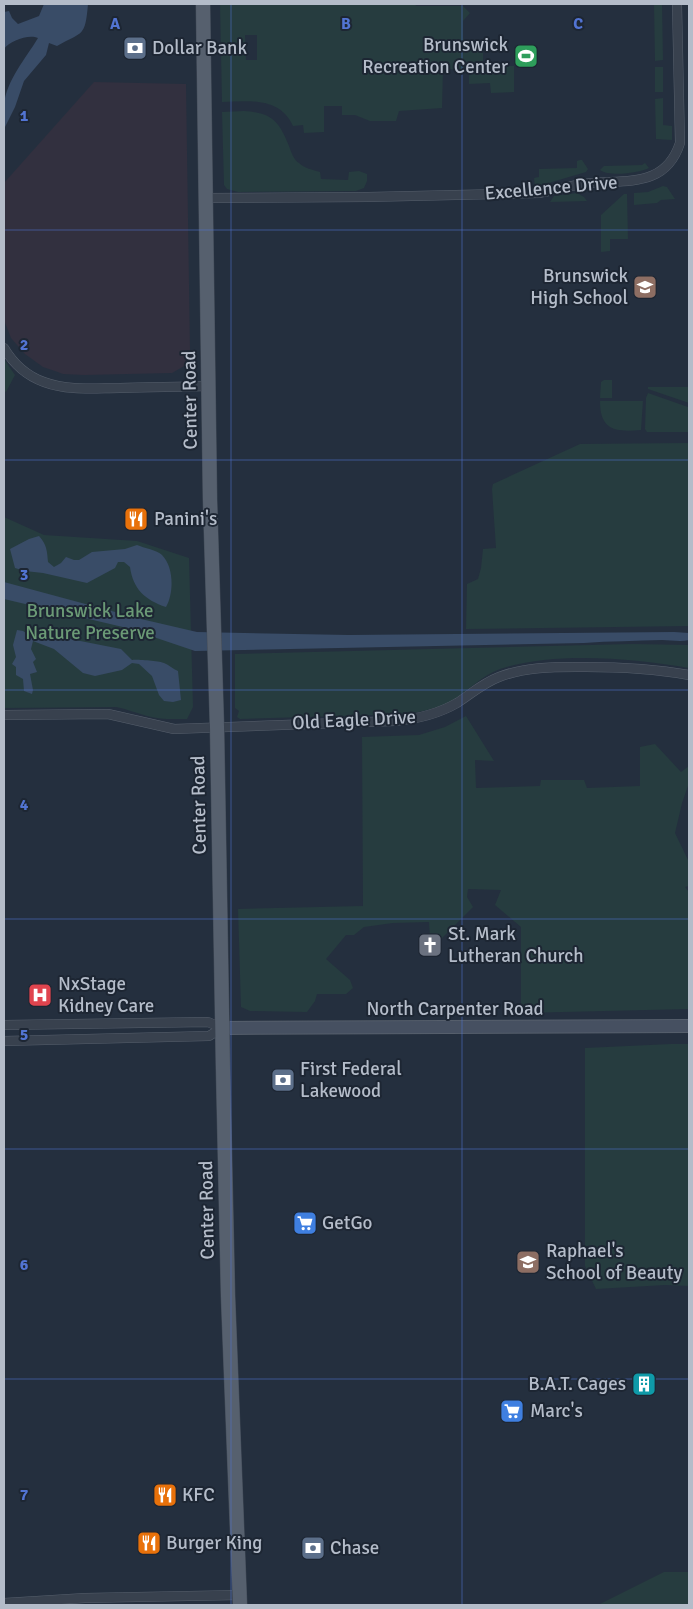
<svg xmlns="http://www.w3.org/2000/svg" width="693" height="1609" font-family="Signika,sans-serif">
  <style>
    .medical { fill: #32303f }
    .green { fill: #263c3f; fill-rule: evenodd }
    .water { fill: #394c67 }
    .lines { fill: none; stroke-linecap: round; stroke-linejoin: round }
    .street-casing { stroke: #565f6c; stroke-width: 10 }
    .secondary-casing { stroke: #565f6c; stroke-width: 14 }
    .primary-casing { stroke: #414a57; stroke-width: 15 }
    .street { stroke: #38414e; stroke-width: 9 }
    .secondary { stroke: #465061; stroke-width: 12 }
    .primary { stroke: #56606e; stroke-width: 14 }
    .grid { fill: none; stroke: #5274d3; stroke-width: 1; stroke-opacity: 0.55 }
    .labels { text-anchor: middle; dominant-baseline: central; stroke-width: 4; stroke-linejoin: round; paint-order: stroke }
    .poi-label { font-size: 19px; fill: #b4bcc9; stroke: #1d2633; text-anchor: start }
    .street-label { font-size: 19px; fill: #b4bcc9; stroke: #1d2633 }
    .park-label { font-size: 19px; fill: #6b9a76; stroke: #1d2633 }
    .grid-label { font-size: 16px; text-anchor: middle; font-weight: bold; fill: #5274d3; stroke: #1d2633; stroke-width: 4; stroke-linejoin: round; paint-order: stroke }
  </style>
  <rect width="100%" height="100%" fill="#242f3e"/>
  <path class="medical" d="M94,82L186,84L190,351L186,365L172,373L84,375L63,374L55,371L43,367L25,354L11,338L4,320V183Z"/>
  <path class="green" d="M220,4H415L416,6H463L470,13L463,21V38L467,45L471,42L483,47V66H514V92L491,93L490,83L469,84V70L443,69L442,108L399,111L396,121H370L355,115H342V106H324V132L304,133L303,125L293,126C280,97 249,101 222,102ZM245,35H257V60H246Z
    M654,4H662L663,60L655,61Z
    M655,67H663V92H655Z
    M663,98V125L672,126V140L656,139L655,99Z
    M244,111C272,113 279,121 289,146C291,152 294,160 299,163C304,168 313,170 320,172L321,179L348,180L349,172L359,171L367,174V181L364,188L356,191L238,192L227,189L224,185L222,112Z
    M580,160H582L588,169L586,172L535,187L534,178L539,177V169L577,168V161Z
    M645,163L649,168C638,173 610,177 600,170L604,166L642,165Z
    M663,186L667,187L675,199L661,200L657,203L634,205V193L648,192Z
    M577,193L584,197L587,201L550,202L554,196Z
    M624,194H627L628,239H610V251L601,252V215Z
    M4,359L15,375L6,392L4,391Z
    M604,380H612V398H600L601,382Z
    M648,387H689V403L648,389Z
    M648,393L688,407V432H647L645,429L646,398Z
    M600,401H643L641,430C616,432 600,431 600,401Z
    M689,443V626L466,629L467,584L478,579L481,568L483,549L496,548L492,489L493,484L580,444Z
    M4,517L44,535L137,541L189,558L193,707L187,719C174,719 160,720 147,716C136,713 127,709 116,707L4,708Z
    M632,644L689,645V668C634,658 553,651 500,669C481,676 468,691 452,701C439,708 423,711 408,714L240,719L237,717L239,711L235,708V654Z
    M466,716L494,761L475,760L476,788L540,786L541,780H584L587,788L640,786V747L655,744L681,772L689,766V783L682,803L675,833L689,862V886L685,887L689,892V1009L521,1013V927L495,905L501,890L468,889L467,897L473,907L437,943L436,937H430L429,922L393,923L364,927L354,935H346L326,959L350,980L353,988L346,994H317L315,1001L307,1012L250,1011L241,1007L238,909L363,906L362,737L419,735L445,727Z
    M671,1044H689V1286L665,1285L596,1289L585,1266V1048Z
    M664,1572H689V1605H598Z"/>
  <path class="water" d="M44,4H88C85,38 83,31 57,46L49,43L46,55L24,81L15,107L4,129C4,121 3,113 4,105C6,81 26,58 38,38C28,34 10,41 4,49V12L9,11L12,18L18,24L39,16Z
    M39,536C47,545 47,551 48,562L54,567L61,563L66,557L74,560H79L92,552L125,549L137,545C144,548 157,550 162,555C174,567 174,593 166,607C145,600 133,589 130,567L124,562H118L115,568L87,583L43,573L25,571L15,568L10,549L29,539Z
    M4,582L141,619L197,632L349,635L674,632L689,633V640C680,642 671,640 662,640C636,641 610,641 584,643L195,651L127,628L4,599Z
    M17,630L23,631L35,639L60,637L121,649L132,660C135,659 160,661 164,663C169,665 173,669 178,671L181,700L173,702L164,701L159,695L152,676L139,664L132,663L122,670L95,676L83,673L54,649L33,641L31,649L36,659L33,662L37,672L30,674L33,690L32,694L24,691L23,679L16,675V667L12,664L16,657L13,645Z"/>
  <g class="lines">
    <g class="street-casing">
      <path id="street" d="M206,198L368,197L540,193C558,189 575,184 593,183C630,180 666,186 680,143L677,4
        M4,348C13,363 27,376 44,382C68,391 95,388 120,388C149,387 179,387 208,386
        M4,715L108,714L174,729L395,721C417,719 438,714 457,703C471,694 483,683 499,677C527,666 557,667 586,667C621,667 655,669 689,675
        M4,1025L208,1022L222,1028
        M4,1041L209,1036L222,1028
        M4,1603L85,1598L240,1595"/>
    </g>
    <g class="secondary-casing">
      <path id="secondary" d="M222,1028L689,1026"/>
    </g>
    <g class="primary-casing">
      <path id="primary" d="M203,4L210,500L217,727L223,1069L228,1296L240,1605"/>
    </g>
    <use href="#street" class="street"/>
    <use href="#secondary" class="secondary"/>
    <use href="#primary" class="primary"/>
  </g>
  <path class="grid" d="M231,4V1605M462,4V1605M4,230H689M4,460H689M4,690H689M4,919H689M4,1149H689M4,1379H689"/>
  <defs>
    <g id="bank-square" transform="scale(1.25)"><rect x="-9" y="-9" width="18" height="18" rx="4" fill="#5c6f8a" stroke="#1d2633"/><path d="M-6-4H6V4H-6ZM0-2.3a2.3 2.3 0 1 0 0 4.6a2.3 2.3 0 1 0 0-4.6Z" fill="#fff"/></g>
    <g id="stadium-square" transform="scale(1.25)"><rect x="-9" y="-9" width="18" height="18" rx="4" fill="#2e9e5b" stroke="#1d2633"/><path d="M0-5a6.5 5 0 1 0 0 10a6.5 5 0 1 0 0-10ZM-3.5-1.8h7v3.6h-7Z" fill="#fff"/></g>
    <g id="school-square" transform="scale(1.25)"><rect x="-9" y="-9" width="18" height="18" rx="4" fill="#8d6e63" stroke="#1d2633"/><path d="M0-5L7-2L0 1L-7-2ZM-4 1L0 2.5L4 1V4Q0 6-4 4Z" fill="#fff"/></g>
    <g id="restaurant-square" transform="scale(1.25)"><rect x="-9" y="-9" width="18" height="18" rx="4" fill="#e8710a" stroke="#1d2633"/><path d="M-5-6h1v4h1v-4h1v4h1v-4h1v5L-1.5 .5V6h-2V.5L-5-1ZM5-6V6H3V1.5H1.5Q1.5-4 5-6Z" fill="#fff"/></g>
    <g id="church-square" transform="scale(1.25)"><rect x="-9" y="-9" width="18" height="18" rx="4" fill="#6b7280" stroke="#1d2633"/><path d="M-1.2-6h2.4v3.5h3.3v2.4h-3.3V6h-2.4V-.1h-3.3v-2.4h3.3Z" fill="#fff"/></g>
    <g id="hospital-square" transform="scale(1.25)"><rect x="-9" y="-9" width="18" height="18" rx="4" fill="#e0444e" stroke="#1d2633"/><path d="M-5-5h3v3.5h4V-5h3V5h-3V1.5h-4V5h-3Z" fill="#fff"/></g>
    <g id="supermarket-square" transform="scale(1.25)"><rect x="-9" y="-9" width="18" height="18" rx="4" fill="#3f7fe0" stroke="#1d2633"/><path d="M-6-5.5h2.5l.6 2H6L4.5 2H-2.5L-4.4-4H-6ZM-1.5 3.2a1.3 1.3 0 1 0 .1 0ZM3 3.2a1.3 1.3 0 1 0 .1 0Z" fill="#fff"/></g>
    <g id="building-square" transform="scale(1.25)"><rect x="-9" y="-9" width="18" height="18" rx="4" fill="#0f9aa8" stroke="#1d2633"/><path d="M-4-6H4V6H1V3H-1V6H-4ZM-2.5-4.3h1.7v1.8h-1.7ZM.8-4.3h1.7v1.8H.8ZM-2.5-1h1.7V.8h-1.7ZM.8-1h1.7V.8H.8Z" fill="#fff"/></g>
  </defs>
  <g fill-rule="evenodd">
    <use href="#bank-square" x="135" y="48"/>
    <use href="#stadium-square" x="526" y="56"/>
    <use href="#school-square" x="645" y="287"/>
    <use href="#restaurant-square" x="136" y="519"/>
    <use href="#church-square" x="430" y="945"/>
    <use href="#hospital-square" x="40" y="995"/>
    <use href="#bank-square" x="283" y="1080"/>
    <use href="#supermarket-square" x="305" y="1223"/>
    <use href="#school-square" x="528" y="1262"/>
    <use href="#building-square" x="644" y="1384"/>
    <use href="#supermarket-square" x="512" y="1411"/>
    <use href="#restaurant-square" x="165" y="1495"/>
    <use href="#restaurant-square" x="149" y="1543"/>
    <use href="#bank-square" x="313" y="1548"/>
  </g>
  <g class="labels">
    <g class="poi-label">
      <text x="508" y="45" text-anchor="end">Brunswick<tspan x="508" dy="22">Recreation Center</tspan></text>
      <text x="152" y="48">Dollar Bank</text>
      <text x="628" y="276" text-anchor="end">Brunswick<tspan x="628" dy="22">High School</tspan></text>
      <text x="154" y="519">Panini's</text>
      <text x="448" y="934">St. Mark<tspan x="448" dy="22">Lutheran Church</tspan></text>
      <text x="58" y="984">NxStage<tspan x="58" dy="22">Kidney Care</tspan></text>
      <text x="300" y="1069">First Federal<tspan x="300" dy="22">Lakewood</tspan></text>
      <text x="322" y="1223">GetGo</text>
      <text x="546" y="1251">Raphael's<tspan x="546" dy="22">School of Beauty</tspan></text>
      <text x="626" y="1384" text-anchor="end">B.A.T. Cages</text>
      <text x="530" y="1411">Marc's</text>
      <text x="182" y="1495">KFC</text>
      <text x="166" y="1543">Burger King</text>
      <text x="330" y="1548">Chase</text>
    </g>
    <g class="street-label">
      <text transform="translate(551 188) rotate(-5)">Excellence Drive</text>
      <text transform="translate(190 400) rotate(-91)">Center Road</text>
      <text transform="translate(354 720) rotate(-3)">Old Eagle Drive</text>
      <text transform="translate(199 805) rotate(-91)">Center Road</text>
      <text x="455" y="1009">North Carpenter Road</text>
      <text transform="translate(207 1210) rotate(-91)">Center Road</text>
    </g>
    <g class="park-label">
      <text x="90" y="611">Brunswick Lake<tspan x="90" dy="22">Nature Preserve</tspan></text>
    </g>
  </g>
  <g class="grid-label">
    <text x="115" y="29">A</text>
    <text x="346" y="29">B</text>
    <text x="578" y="29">C</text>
    <text x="24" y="121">1</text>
    <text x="24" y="350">2</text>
    <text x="24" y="580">3</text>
    <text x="24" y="810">4</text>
    <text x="24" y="1040">5</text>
    <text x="24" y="1270">6</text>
    <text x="24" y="1500">7</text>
  </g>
  <rect width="693" height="1609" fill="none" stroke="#b4bcc9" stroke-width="10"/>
</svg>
